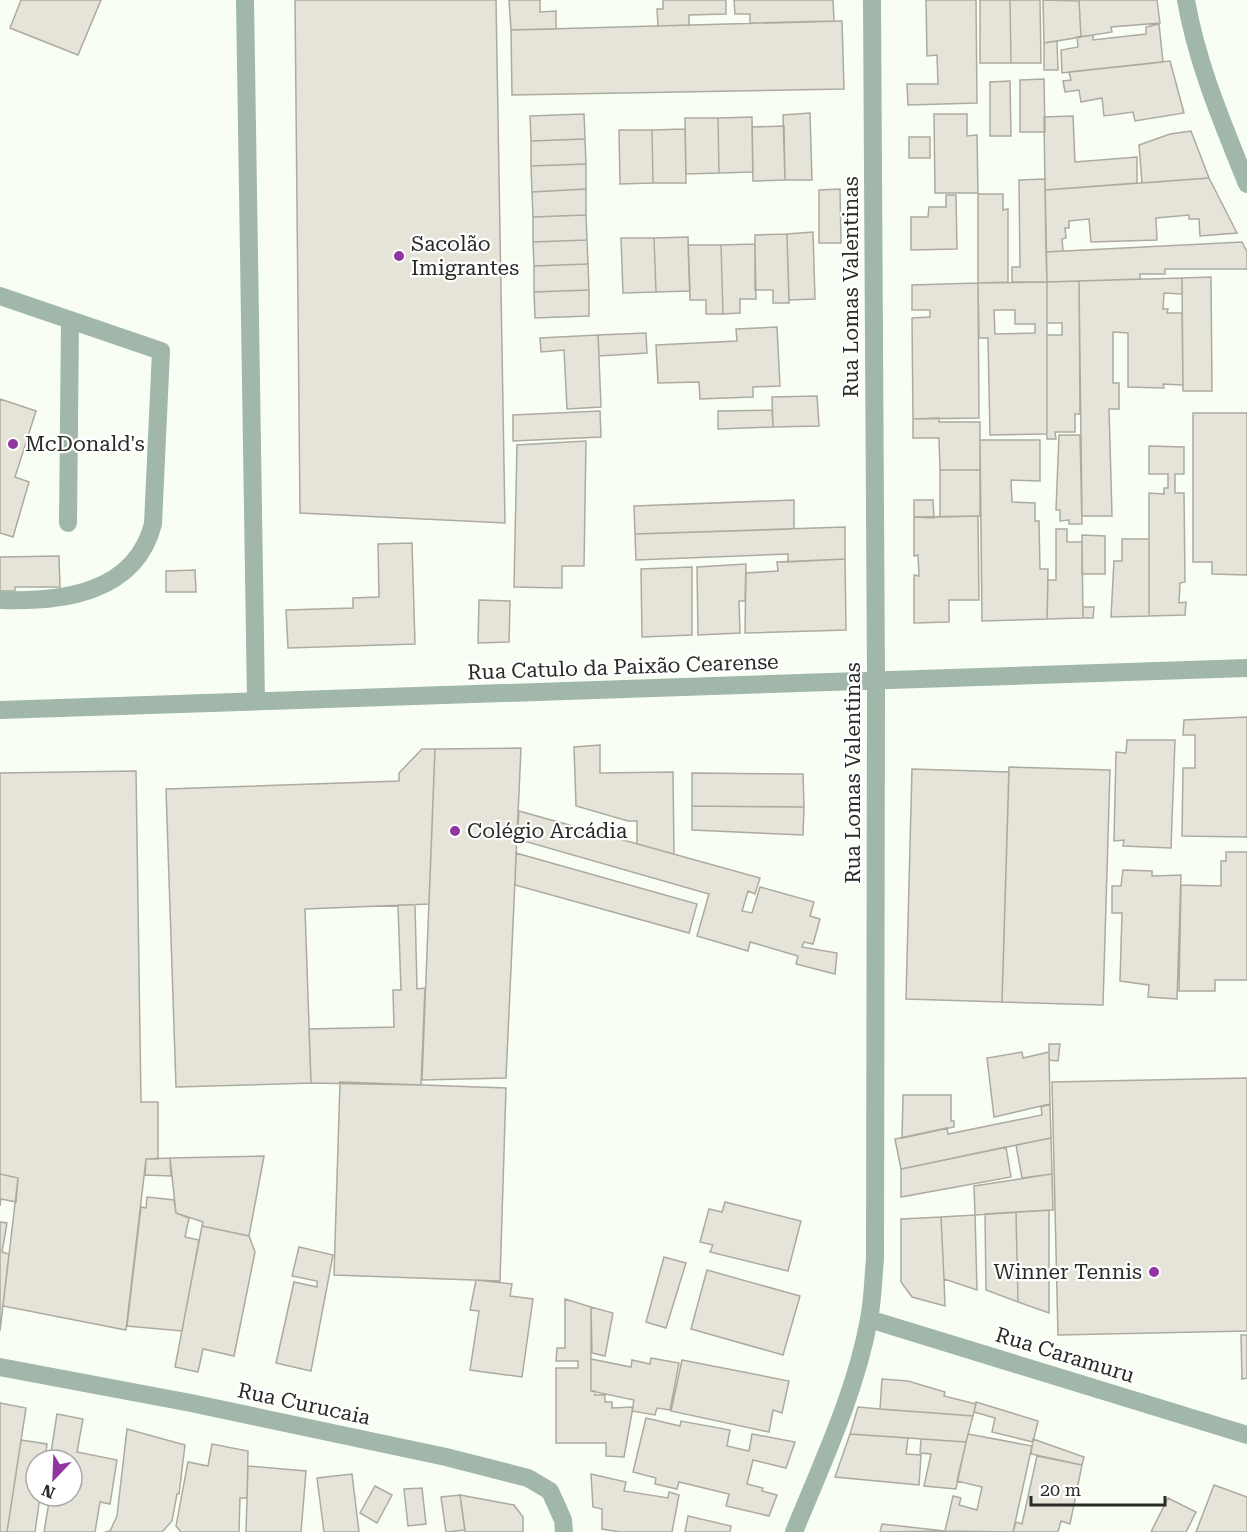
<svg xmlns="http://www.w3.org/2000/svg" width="1247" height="1532" font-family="'Roboto Serif',serif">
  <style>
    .building { fill: #e6e3d8; stroke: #adaa9f; stroke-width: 1.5; fill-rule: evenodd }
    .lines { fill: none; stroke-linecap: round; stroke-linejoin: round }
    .lane { stroke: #a0b7aa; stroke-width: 18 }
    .street { stroke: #a0b7aa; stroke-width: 18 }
    .poi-dot { fill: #9136a1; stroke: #fff; stroke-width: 2 }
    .labels { text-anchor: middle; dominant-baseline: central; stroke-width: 4.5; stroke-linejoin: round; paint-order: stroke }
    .poi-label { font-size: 21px; fill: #292b27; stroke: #fff; text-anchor: start }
    .street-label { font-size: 21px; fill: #292b27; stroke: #fff }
  </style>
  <rect width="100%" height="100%" fill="#f8fef3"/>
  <path class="building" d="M21,0H101L78,55L10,28Z
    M295,0H496L505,523L300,513Z
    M509,0H540V12L556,11V29L511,30Z
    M663,0H726V14L689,15V25L658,26L657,9H663Z
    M734,0H833L834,21L750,23V14H735Z
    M926,0H976L977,103L908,105L907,84H938L937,55L927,56Z
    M980,0H1010L1011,63H980Z
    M1010,0H1040L1041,63H1011Z
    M1043,0L1079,1L1081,37L1044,43Z
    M1157,0L1160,23L1111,27L1112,32L1081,37L1079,0Z
    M842,21L844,89L512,95L511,30Z
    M1159,24L1163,62L1062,73L1061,50L1078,47L1077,37L1093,35V40L1146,34V27Z
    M1057,41L1058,70H1044V43Z
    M1170,61L1184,113L1135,121L1133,112L1104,116L1102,98L1081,102L1079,90L1065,92L1063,81L1071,80L1069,72Z
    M1044,79L1045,132H1020V80Z
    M1010,81L1011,136H990V82Z
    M810,113L812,180H785L783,115Z
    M584,114L585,139L531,141L530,116Z
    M934,114H967V136L977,135L978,193H935Z
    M1073,116L1075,162L1137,157V183L1045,190L1044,117Z
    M752,117L753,172L719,173L718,118Z
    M685,118H718L719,173L686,174Z
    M784,126L785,180L753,181L752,127Z
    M685,129L686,183H653L652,130Z
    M619,130H652L653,183L620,184Z
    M1191,131L1209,178L1142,183L1139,145L1170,134Z
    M909,137H930V158H909Z
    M585,139L586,164L531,166V141Z
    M586,164V189L532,192L531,166Z
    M1209,178L1237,233L1200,236L1199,219H1189V215L1156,218L1157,240L1091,242L1089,219L1069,221V228H1065L1066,238L1062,239L1063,251L1046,252L1045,190Z
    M1045,179L1047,282H1012V267H1020L1019,180Z
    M586,189V215L533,217L532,192Z
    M840,189L841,243H819V190Z
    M978,194H1003V210L1008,209V282L978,283Z
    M946,195H956L957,249L911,250V217H928L929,207H946Z
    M586,215L587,240L533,242V217Z
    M813,232L815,299L789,300L787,234Z
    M787,234L789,303H773V290H755V235Z
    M688,237L690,291L656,292L654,238Z
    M621,238H654L656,292L623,293Z
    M587,240L588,264L534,266L533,242Z
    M1242,242L1247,252V269H1165V274H1140V279L1047,282L1046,252Z
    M755,244L756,299H740V313L723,314L721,245Z
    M688,245H721L723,314H706V300H690Z
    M588,264L589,290L534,292V266Z
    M1211,277L1212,391H1183L1182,278Z
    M1182,278V294L1164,293L1163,309H1168L1167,313H1182L1183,385L1163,384L1164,388L1128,387V333L1113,332V383H1119V409H1109L1112,516H1082L1079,281Z
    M1079,281L1080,414H1075V432H1055L1056,439H1047V335H1062V323H1047V282Z
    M1047,282V434L990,435L988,338H979L978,283ZM994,310H1015V324H1035V333L995,334Z
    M978,283L979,418L913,419L912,318L930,317V310H912V285Z
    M589,290V316L535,318L534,292Z
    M777,327L780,386L753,387V397L700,399L699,382L658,383L656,345L737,341L736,329Z
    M646,333L647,353L599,356L598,335Z
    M598,335L601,407L567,409L564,350L541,352L540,338Z
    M817,396L819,426L773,427L772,397Z
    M0,399L36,411L15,477L29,482L13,537L0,533Z
    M772,410L773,427L718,429V411Z
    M600,411L601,437L513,441V415Z
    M1193,413H1247V575L1212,574V562H1193Z
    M939,418V422H980V470H940L939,438H913V419Z
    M1059,435H1080L1082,524H1069V520L1060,521V510H1056Z
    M980,440H1040V481L1011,480L1012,502L1035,503V521H1039L1040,569H1048L1047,619L982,621Z
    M586,441L584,566H562V588L514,587L517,445Z
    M1149,446L1184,447V474H1175V493H1184L1185,582L1180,583L1179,603L1186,602L1185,615L1149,616V493L1164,494V488H1168V474H1149Z
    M940,470H980V516L940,517Z
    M794,500V529L635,534L634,506Z
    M914,500H933L934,518L914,517Z
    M978,516L979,600H949V622L914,623V575L919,576L918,555L914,556V517Z
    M845,527V559L788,562V554L636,560L635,534Z
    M1056,529H1067V542H1082L1083,618L1047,619L1048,580H1056Z
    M1082,535L1105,536V574H1082Z
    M1122,539H1149V616L1111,617L1114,561H1122Z
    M412,543L415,644L288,648L286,610L353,608V598L379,597L378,544Z
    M59,556L60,587H15V591H0V557Z
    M845,559L846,630L745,633L746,573L778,571L777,562Z
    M746,564L745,601H739L740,633L698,635L697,567Z
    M692,567V635L642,637L641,569Z
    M195,570L196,592H166V571Z
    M479,600L510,601L509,642L478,643Z
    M1083,607H1094L1093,618H1083Z
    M1247,717V837L1182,836L1183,768H1195V735H1183L1184,720Z
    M1127,740H1175L1171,848L1123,846L1124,840L1114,841L1116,752L1126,753Z
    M600,745V773L673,772L674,854L637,844V821H628L576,806L574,747Z
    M521,748L506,1078L422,1080L435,749Z
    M422,749H435L429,904L305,909L311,1083L176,1087L166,789L399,781V773Z
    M1009,767L1110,770L1103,1005L1002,1002Z
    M912,769L1009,772L1002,1002L906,999Z
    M136,771L141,1102H158V1159H146L126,1330L3,1306L18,1178L0,1174V773Z
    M692,773L803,774L804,807L692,806Z
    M692,806L804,807L803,835L692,830Z
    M519,811L760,878L755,894L748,891L742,911L752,913L760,887L814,902L810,916L820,919L813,944L804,942L802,947L837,953L835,974L796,964L798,956L750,942L748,951L697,936L709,894L517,839Z
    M1226,852H1247V980H1215V991H1179L1181,885L1221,886V861H1226Z
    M516,853L697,904L689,933L515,885Z
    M1123,870L1152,871V876L1181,875L1177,999L1148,997L1149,985L1120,981L1122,913H1112V886H1121Z
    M398,905H415L417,989L425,988L421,1085L311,1083L309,1029L394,1027L393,990H401Z
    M1049,1044H1060L1058,1061L1049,1060Z
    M1022,1052L1023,1058L1049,1052L1050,1104L994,1117L987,1058Z
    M1247,1078V1331L1058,1335L1052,1082Z
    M340,1082L506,1088L500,1281L334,1275Z
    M903,1095H951V1121H954V1127L902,1138Z
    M1050,1104L1051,1138L901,1169L895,1139L947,1128L948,1134L1042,1115L1041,1107Z
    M1051,1138L1052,1174L1022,1178L1016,1145Z
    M1006,1147L1011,1177L901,1197V1169Z
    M264,1156L249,1236L202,1226L203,1222L176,1213L170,1158Z
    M170,1158L171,1176L145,1175L146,1159Z
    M0,1174L18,1178L16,1202L1,1199L0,1206Z
    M1052,1174L1053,1210L975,1215L974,1186Z
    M147,1197L174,1200L176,1213L189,1218L185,1237L199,1240L182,1331L127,1326L141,1207L146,1208Z
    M725,1202L801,1221L788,1271L710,1252L713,1245L700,1242L709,1209L722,1212Z
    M1049,1210V1313L1018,1302L1016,1212Z
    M1016,1212L1018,1302L986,1290L985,1214Z
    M975,1215L977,1290L944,1279L941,1217Z
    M941,1217L944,1279L945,1306L912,1297L901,1282V1219Z
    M0,1222L7,1223L2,1252L9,1254L0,1331Z
    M202,1226L249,1236L255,1252L234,1356L203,1349L198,1372L175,1367Z
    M299,1247L333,1255L311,1371L276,1363L294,1282L317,1287V1281L292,1276Z
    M664,1257L686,1263L666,1328L646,1322Z
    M707,1270L800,1296L783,1355L691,1329Z
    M476,1280L512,1284L510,1296L533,1299L522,1377L470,1370L479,1311L470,1310Z
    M565,1299L591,1307V1391H595V1395H605V1402H612V1408L633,1407L624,1457L606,1456V1443H556V1368H578V1361H556L557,1348H565Z
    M591,1307L613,1313L605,1356L592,1353Z
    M1241,1335H1247V1378L1242,1379Z
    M651,1358L679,1363L670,1410L657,1408L655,1415L632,1411L634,1400L591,1391V1359L631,1367L632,1360L650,1364Z
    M682,1360L789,1381L782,1413L773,1410L769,1432L671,1411Z
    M882,1379L908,1381L945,1392L944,1396L976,1404L973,1416L880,1409Z
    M976,1402L1038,1421L1033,1442L992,1432L995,1418L974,1412Z
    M0,1403L26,1408L7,1532H0Z
    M858,1407L880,1409L973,1416L966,1442L850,1434Z
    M57,1414L83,1419L77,1452L117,1460L110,1504L100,1502L95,1532H44L50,1496H72V1460H56L57,1454L51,1453Z
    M646,1418L680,1426L681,1421L730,1430L727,1446L749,1451L752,1434L795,1442L786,1468L753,1460L747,1484L763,1488L762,1491L777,1495L769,1516L726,1506L729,1494L679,1482L677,1489L655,1484L656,1478L633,1472Z
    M127,1429L185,1445L179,1494H177L172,1521L162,1532H105L110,1531L117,1516Z
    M850,1434L908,1438L906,1454L921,1455L919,1485L835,1477Z
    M968,1434L1032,1446L1013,1532L945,1531L953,1496L961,1498L959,1505L977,1510L982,1487L957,1481Z
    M921,1439L966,1442L956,1489L924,1486L931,1454L920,1453Z
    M1033,1439L1084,1457L1082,1465L1031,1454Z
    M21,1440L47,1444L45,1460H36V1496H40L35,1532H7Z
    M212,1444L248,1451L247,1498H240L239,1532H181L176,1526L188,1462L208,1466Z
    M1037,1456L1082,1465L1070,1524L1061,1521L1058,1532H1013L1016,1522L1022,1524Z
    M248,1466L306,1471L301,1532H246Z
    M352,1474L359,1532H324L317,1478Z
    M591,1474L626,1482L624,1491L668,1498L669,1492L679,1495L672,1532H620L602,1529V1509L593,1507Z
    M1214,1485L1247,1497V1532H1196Z
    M375,1486L392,1495L377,1523L360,1513Z
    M422,1488L426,1524L408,1526L404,1489Z
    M460,1495L465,1530L446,1532L441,1497Z
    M460,1495L514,1505L523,1517V1532H465Z
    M1168,1498L1196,1512L1186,1532H1151Z
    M688,1516L731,1526L730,1532H685Z
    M882,1524L945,1531L880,1532Z"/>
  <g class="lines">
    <path class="lane" d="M245,0L256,701
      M0,296L161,351L153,524C135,594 61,602 0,600
      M68,523L70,321"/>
    <path class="street" d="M1186,0C1197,64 1223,124 1247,184
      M0,710L1247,668
      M869,1319L1247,1435
      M0,1367L191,1403L446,1457L528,1478L550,1491L563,1520L564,1532
      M794,1532C822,1463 856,1392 869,1319C873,1299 873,1279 875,1259L876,681L872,0"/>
  </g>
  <g class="poi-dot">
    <circle cx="399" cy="256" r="6"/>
    <circle cx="13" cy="444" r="6"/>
    <circle cx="455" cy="831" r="6"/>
    <circle cx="1154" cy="1272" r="6"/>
  </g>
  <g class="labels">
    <g class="poi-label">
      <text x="411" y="244">Sacolão<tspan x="411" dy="24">Imigrantes</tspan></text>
      <text x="25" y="444">McDonald's</text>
      <text x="467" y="831">Colégio Arcádia</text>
      <text x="1142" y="1272" text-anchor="end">Winner Tennis</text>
    </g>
    <g class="street-label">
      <text transform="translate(851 287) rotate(-90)">Rua Lomas Valentinas</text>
      <text transform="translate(623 667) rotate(-2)">Rua Catulo da Paixão Cearense</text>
      <text transform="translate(853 773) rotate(-90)">Rua Lomas Valentinas</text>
      <text transform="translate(1065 1355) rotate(17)">Rua Caramuru</text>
      <text transform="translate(304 1404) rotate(12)">Rua Curucaia</text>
    </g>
  </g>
  <g transform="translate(54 1478) rotate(203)"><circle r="28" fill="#ffffff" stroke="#a9aaa9" stroke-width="1.5"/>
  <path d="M0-4.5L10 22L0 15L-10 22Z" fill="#9136a1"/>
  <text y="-9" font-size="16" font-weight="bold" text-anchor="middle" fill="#292b27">N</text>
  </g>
  <path d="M1031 1496v9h134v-9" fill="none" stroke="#292b27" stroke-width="3"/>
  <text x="1040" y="1496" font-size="18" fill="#292b27" stroke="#ffffff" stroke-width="4.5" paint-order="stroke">20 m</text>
</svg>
